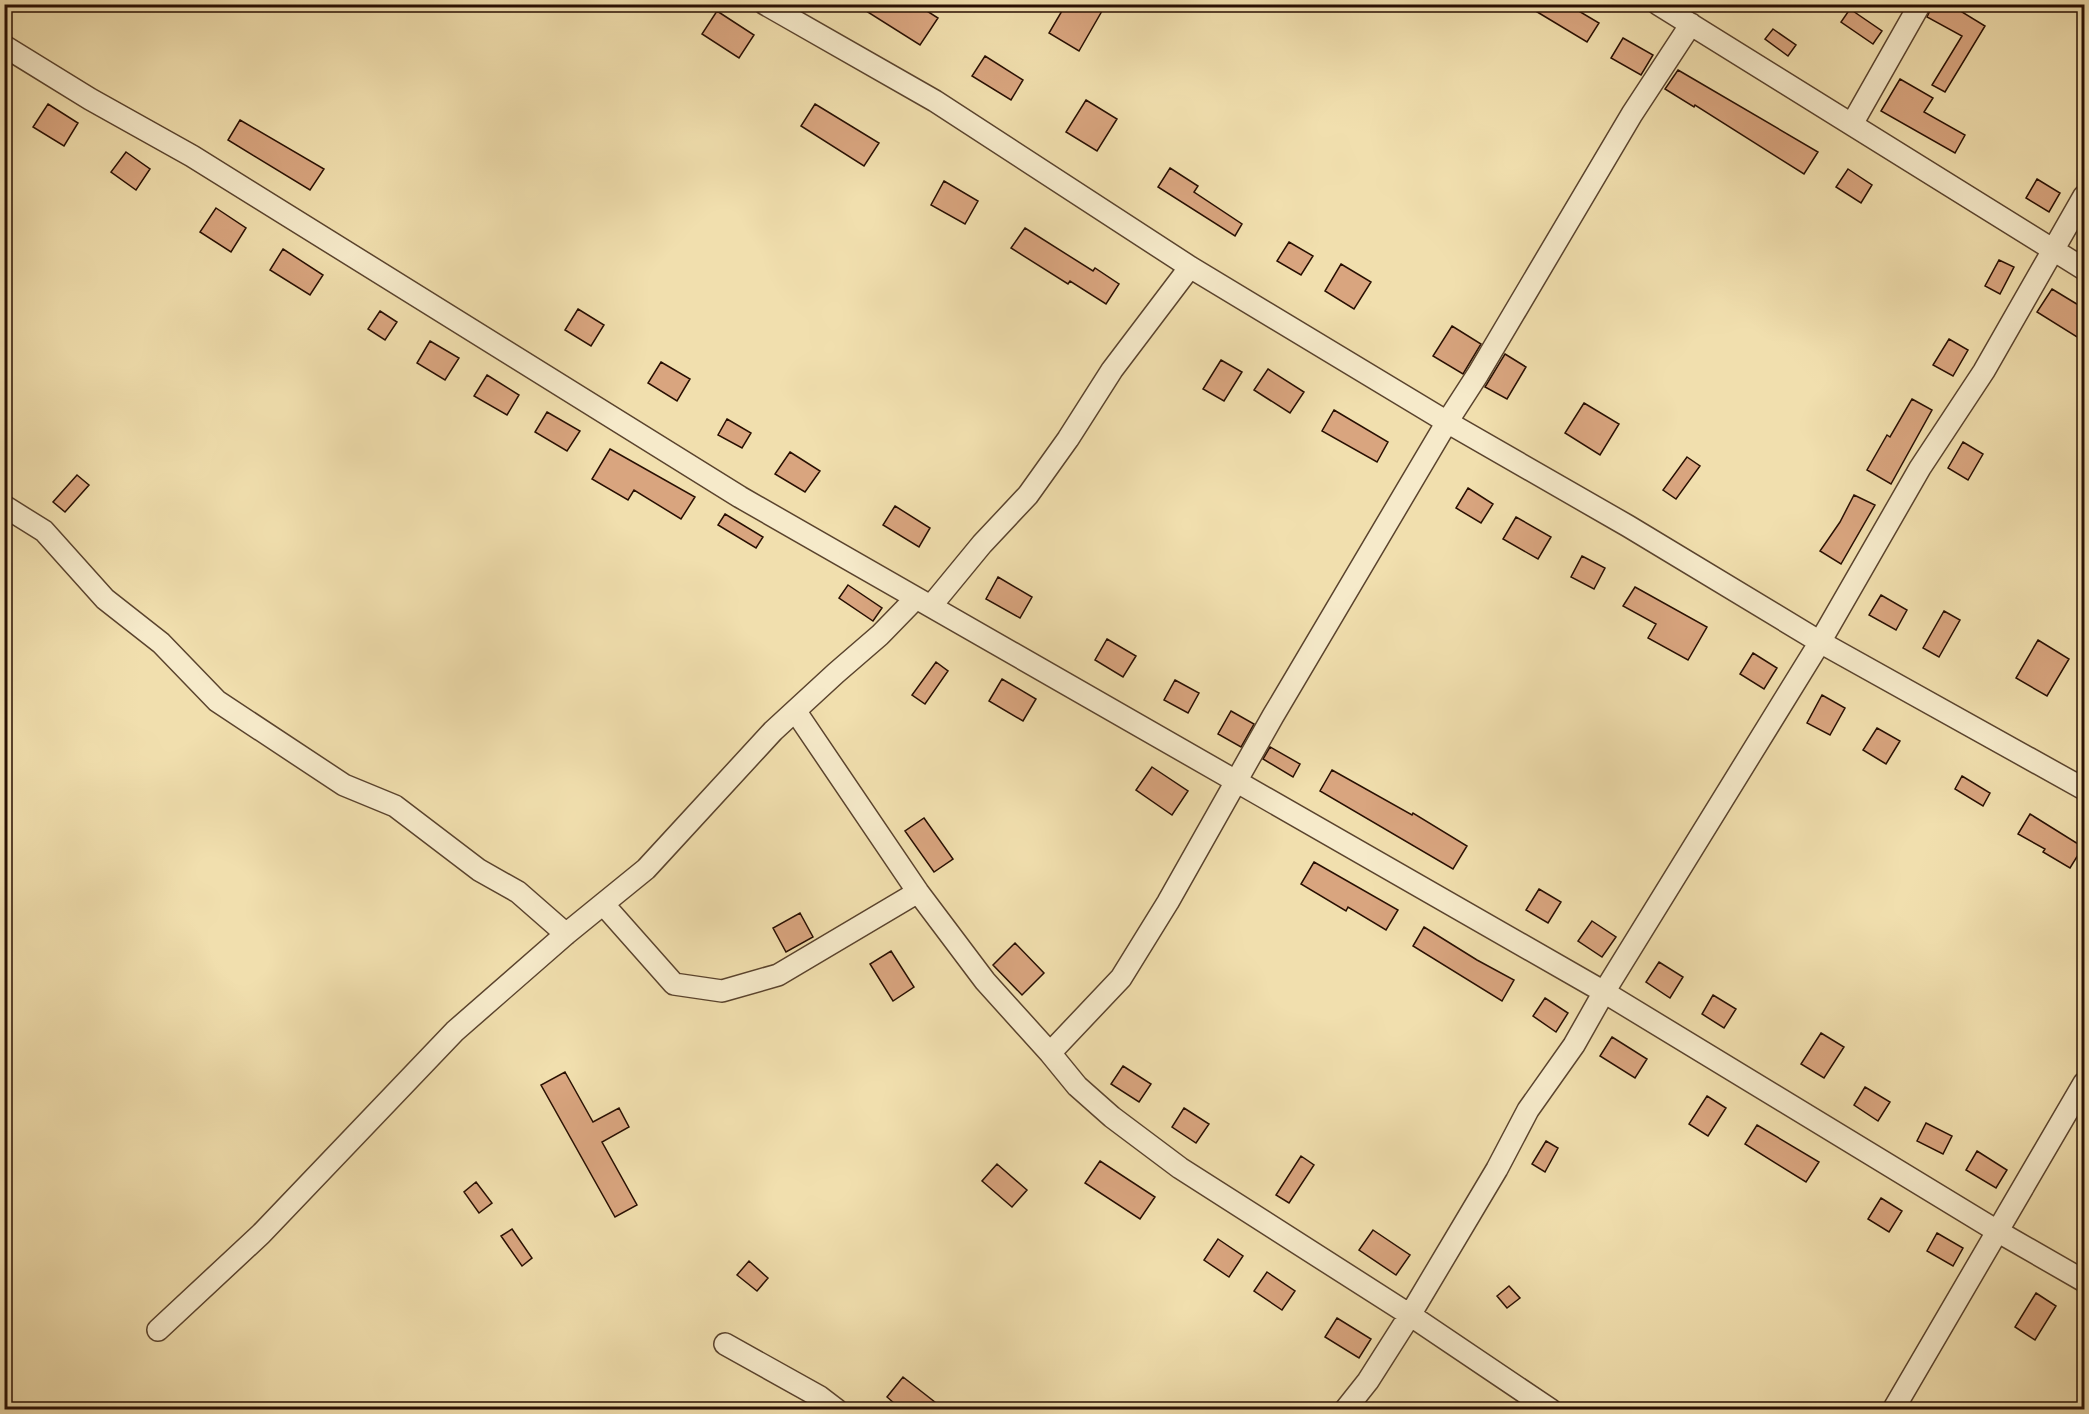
<svg xmlns="http://www.w3.org/2000/svg" width="2089" height="1414" font-family="'IM FELL DW Pica',serif">
  <style>
    .building { fill: #d9a57f; stroke: #280f02; stroke-width: 1.5 }
    .lines { fill: none; stroke-linecap: round; stroke-linejoin: round }
    .minor-casing { stroke: #5a432d; stroke-width: 24 }
    .minor { stroke: #f6eaca; stroke-width: 21 }
  </style>
  <rect width="100%" height="100%" fill="#f1dfae"/>
  <filter id="stains"><feTurbulence type="fractalNoise" baseFrequency=".00333" numOctaves="4"/><feColorMatrix values="0 0 0 0 .2 0 0 0 0 .09 0 0 0 0 .02 0 0 0 .5 -.17"/></filter>
  <radialGradient id="worn" r=".72"><stop offset=".6" stop-color="#630" stop-opacity="0"/><stop offset="1" stop-color="#630" stop-opacity=".3"/></radialGradient>
  <path class="building" d="M855,4H916L938,18L920,45Z
    M1066,4H1106L1079,51L1049,33Z
    M1524,4H1567L1599,23L1587,42Z
    M1933,4H1959L1957,9L1985,26L1945,92L1932,85L1962,36L1927,17Z
    M1850,9L1882,31L1873,44L1841,22Z
    M717,11L754,35L739,58L702,34Z
    M1773,29L1796,45L1788,56L1765,39Z
    M1623,38L1653,55L1641,75L1611,58Z
    M985,56L1023,80L1011,100L972,76Z
    M1678,70L1818,152L1804,174L1695,105L1694,107L1665,89Z
    M1900,79L1933,98L1924,112L1965,135L1955,153L1881,111Z
    M1086,100L1117,119L1097,151L1066,132Z
    M48,104L78,123L64,146L33,127Z
    M815,104L879,143L864,166L801,126Z
    M240,120L324,169L310,190L228,140Z
    M126,152L150,169L136,190L111,172Z
    M1170,168L1198,186L1194,192L1242,224L1235,236L1158,187Z
    M1848,169L1872,185L1861,203L1836,187Z
    M2037,179L2060,193L2049,212L2026,198Z
    M944,181L978,201L965,224L931,205Z
    M216,208L246,228L231,252L200,232Z
    M1025,228L1093,271L1095,268L1119,284L1106,304L1070,281L1068,284L1011,248Z
    M1289,242L1313,256L1301,275L1277,261Z
    M283,249L323,275L310,295L270,270Z
    M1999,260L2014,267L2000,294L1985,286Z
    M1341,264L1371,282L1354,309L1325,291Z
    M2052,289L2085,309V342L2037,312Z
    M578,309L604,325L591,346L565,330Z
    M380,311L397,322L385,340L368,329Z
    M1452,326L1481,344L1463,374L1433,356Z
    M1949,339L1968,350L1953,376L1933,365Z
    M430,341L459,358L445,380L417,363Z
    M1505,354L1526,367L1507,399L1485,387Z
    M1221,360L1242,372L1224,401L1203,389Z
    M661,362L690,379L677,401L648,383Z
    M1268,369L1304,392L1290,413L1254,390Z
    M487,375L519,395L507,415L474,396Z
    M1912,399L1932,410L1891,484L1867,470L1887,435L1890,437Z
    M1584,403L1619,424L1600,455L1565,433Z
    M1334,410L1388,442L1377,462L1322,431Z
    M547,412L580,431L567,451L535,432Z
    M727,419L751,433L742,448L718,435Z
    M1963,442L1983,454L1968,480L1948,468Z
    M610,449L695,497L681,519L634,490L628,500L592,479Z
    M790,452L820,471L805,492L775,474Z
    M1687,457L1700,466L1676,499L1663,490Z
    M77,475L89,485L65,512L53,502Z
    M1468,488L1493,504L1481,523L1456,508Z
    M1854,495L1875,505L1841,564L1820,551L1840,522Z
    M895,506L930,528L919,547L883,525Z
    M725,514L763,537L756,548L718,525Z
    M1516,517L1551,537L1538,559L1503,539Z
    M1582,556L1605,568L1594,589L1571,577Z
    M998,577L1032,597L1020,618L986,599Z
    M848,585L882,608L873,621L839,598Z
    M1635,587L1707,627L1688,660L1648,638L1656,624L1623,606Z
    M1881,595L1907,610L1896,630L1869,615Z
    M1944,611L1960,620L1939,657L1923,648Z
    M1107,639L1136,656L1123,677L1095,660Z
    M2038,640L2069,659L2047,696L2016,678Z
    M1753,653L1777,668L1764,689L1740,674Z
    M936,662L948,671L925,704L912,695Z
    M1002,679L1036,699L1023,721L989,701Z
    M1175,680L1199,693L1188,713L1164,700Z
    M1822,695L1845,708L1830,735L1807,723Z
    M1231,711L1254,724L1241,747L1218,734Z
    M1877,728L1900,741L1886,764L1863,750Z
    M1270,747L1300,764L1293,777L1263,759Z
    M1152,767L1188,791L1172,815L1136,790Z
    M1332,770L1412,815L1413,813L1467,846L1453,869L1320,791Z
    M1962,776L1990,793L1983,806L1955,789Z
    M2030,814L2083,847L2070,868L2043,852L2045,849L2018,834Z
    M924,818L953,859L934,872L905,831Z
    M1314,862L1398,910L1386,930L1348,907L1346,911L1301,884Z
    M1539,889L1561,902L1548,923L1526,910Z
    M800,913L813,937L786,952L773,928Z
    M1592,921L1616,937L1602,957L1578,941Z
    M1424,927L1477,960L1514,980L1502,1001L1413,946Z
    M1015,943L1044,973L1022,995L993,965Z
    M891,951L914,987L893,1001L870,964Z
    M1659,962L1683,977L1670,998L1646,982Z
    M1713,995L1736,1009L1724,1028L1702,1014Z
    M1545,998L1568,1013L1556,1032L1533,1016Z
    M1821,1033L1844,1047L1824,1078L1801,1064Z
    M1612,1037L1647,1059L1635,1078L1600,1056Z
    M1123,1066L1151,1084L1139,1102L1111,1084Z
    M565,1072L593,1122L619,1108L629,1127L602,1142L637,1205L615,1217L541,1085Z
    M1865,1087L1890,1102L1878,1121L1854,1105Z
    M1707,1096L1726,1108L1708,1136L1689,1124Z
    M1184,1108L1209,1124L1196,1143L1172,1127Z
    M1926,1123L1952,1136L1943,1154L1917,1141Z
    M1757,1125L1819,1162L1806,1182L1745,1144Z
    M1546,1141L1558,1148L1545,1172L1532,1164Z
    M1977,1151L2007,1170L1996,1188L1966,1170Z
    M1301,1156L1314,1165L1289,1203L1276,1195Z
    M1100,1161L1155,1197L1140,1219L1085,1183Z
    M997,1164L1027,1190L1012,1207L982,1181Z
    M476,1182L492,1203L479,1213L464,1192Z
    M1881,1198L1902,1211L1889,1232L1868,1219Z
    M512,1229L532,1258L522,1266L501,1236Z
    M1373,1230L1410,1255L1396,1275L1359,1250Z
    M1937,1233L1963,1248L1953,1266L1927,1251Z
    M1218,1239L1243,1256L1229,1277L1204,1260Z
    M749,1261L768,1278L757,1291L737,1275Z
    M1267,1272L1295,1291L1282,1310L1254,1291Z
    M1509,1286L1520,1298L1507,1308L1497,1296Z
    M2036,1293L2056,1306L2035,1340L2015,1327Z
    M1337,1318L1371,1339L1359,1358L1325,1337Z
    M903,1377L945,1410H902L887,1397Z"/>
  <g class="lines">
    <g class="minor-casing">
      <path id="minor" d="M765,4L935,101L1190,267L1447,422L1628,526L1820,642L2084,789
        M1658,4L2084,269
        M4,46L90,99L192,156L740,497L1604,992L1997,1231L2084,1281
        M1852,124L1920,4
        M4,506L44,531L105,599L161,643L217,701L344,785L395,806L479,870L518,892L566,934
        M931,606L982,544L1028,495L1068,439L1112,370L1190,267
        M796,712L918,892L985,981L1050,1053L1077,1086L1112,1117L1180,1168L1410,1315L1551,1410
        M604,905L674,984L722,991L778,975L918,892
        M1050,1053L1121,978L1168,902L1273,716L1447,422L1478,374L1632,114L1691,24
        M158,1330L261,1234L455,1031L566,934L646,869L773,731L836,673L880,635L916,598
        M725,1344L820,1397L837,1410
        M1345,1410L1368,1381L1410,1315L1497,1169L1528,1110L1574,1045L1604,992L1820,642L1920,468L1984,371L2084,196
        M1893,1410L2084,1083"/>
    </g>
    <use href="#minor" class="minor"/>
  </g>
  <rect width="2089" height="1414" fill="none" stroke="#f1dfae" stroke-width="24"/>
  <rect x="6" y="6" width="2077" height="1402" fill="none" stroke="#280f02" stroke-width="3"/>
  <rect x="12" y="12" width="2065" height="1390" fill="none" stroke="#280f02" stroke-width="1.5"/>
  <rect width="100%" height="100%" filter="url(#stains)"/>
  <rect width="100%" height="100%" fill="url(#worn)"/>
</svg>
